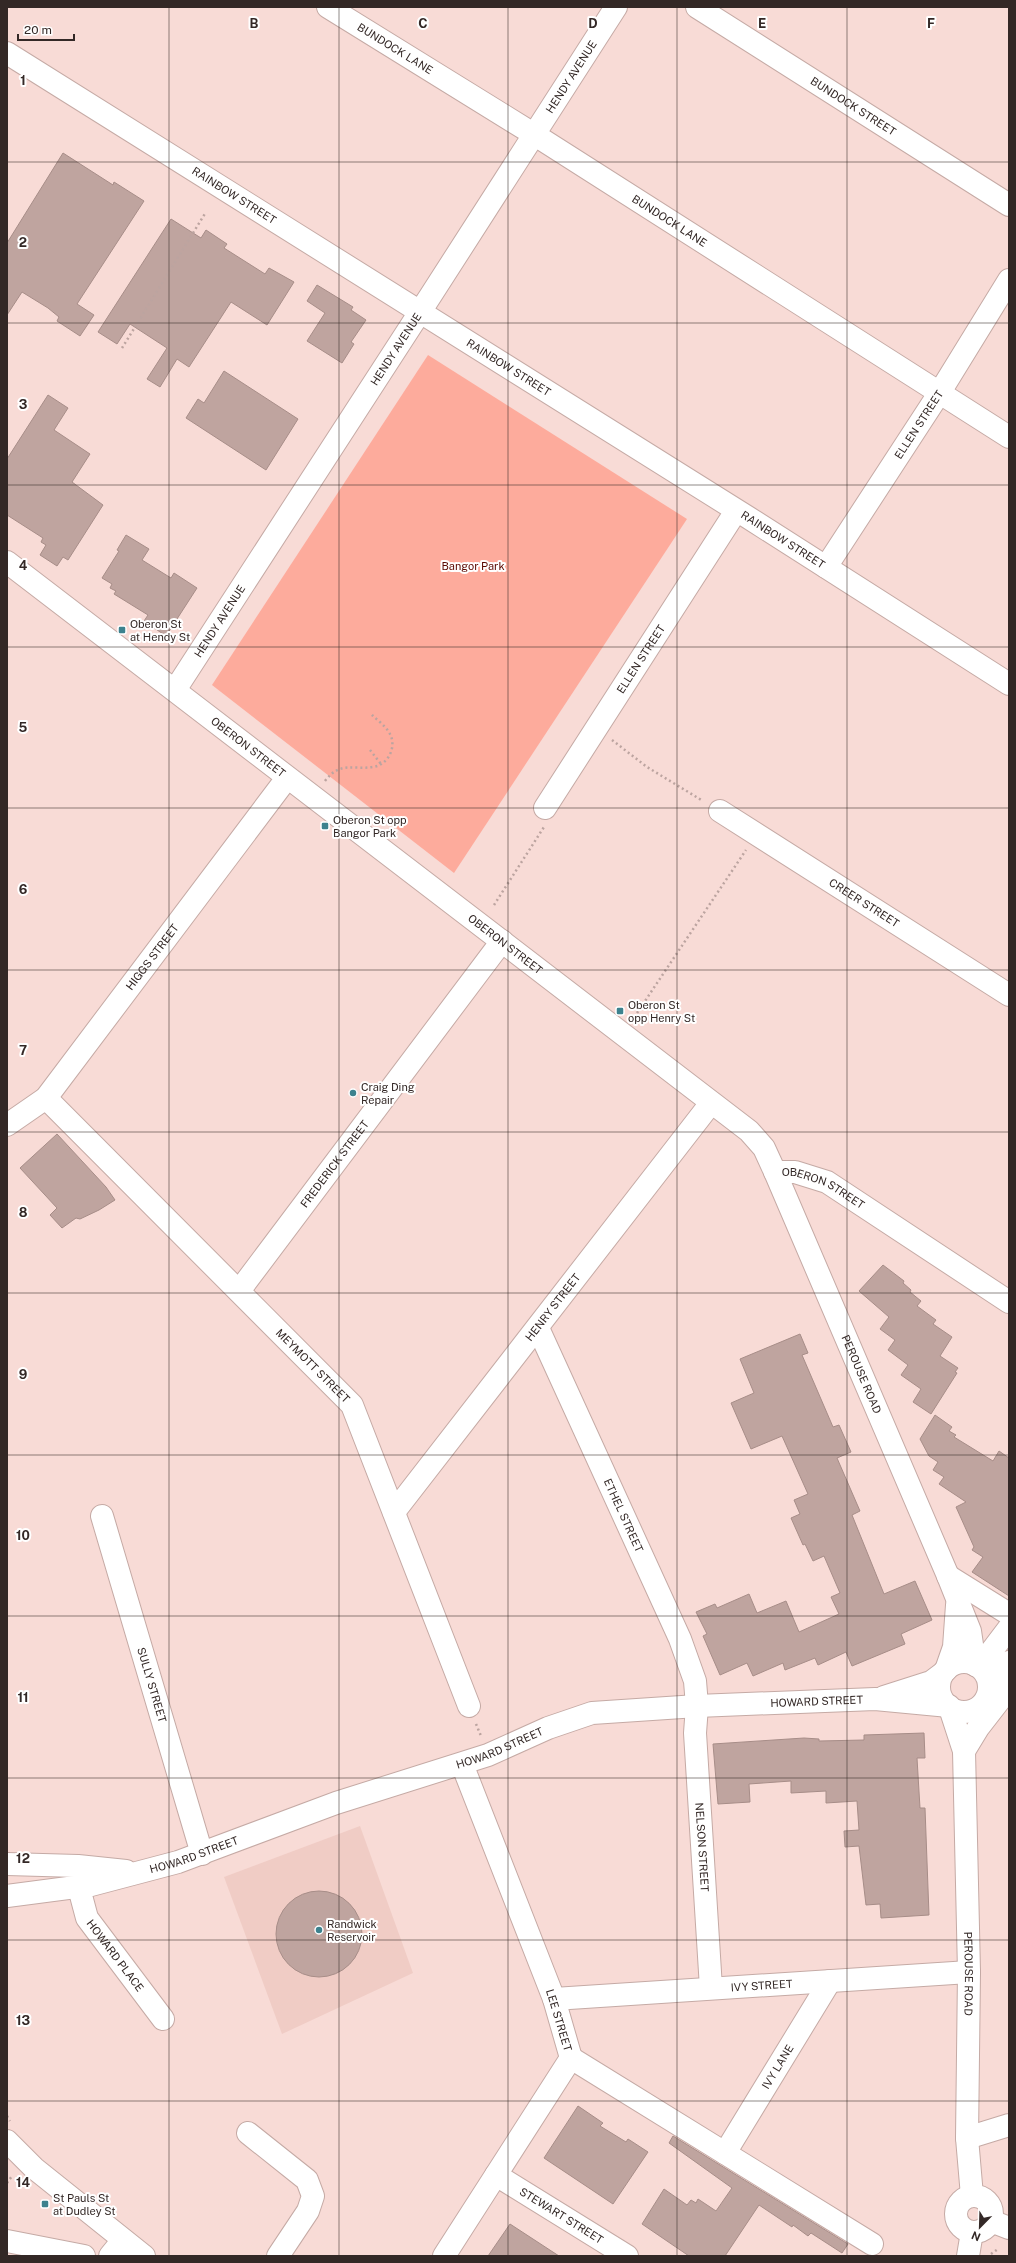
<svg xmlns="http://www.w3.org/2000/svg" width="1016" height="2263" font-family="'Public Sans',sans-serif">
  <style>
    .built { fill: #f0ccc5 }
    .green { fill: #fdab9c }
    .building { fill: #bfa49f; stroke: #a78d88 }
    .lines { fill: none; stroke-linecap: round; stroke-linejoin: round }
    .minor-casing { stroke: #c5aaa5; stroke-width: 24 }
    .path { stroke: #bca4a0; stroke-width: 2.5; stroke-dasharray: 2 3; stroke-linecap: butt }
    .minor { stroke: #fff; stroke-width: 22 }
    .grid { fill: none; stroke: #332826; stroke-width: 1; stroke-opacity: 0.55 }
    .poi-dot { fill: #3d828e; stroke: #fff; stroke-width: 1.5 }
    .labels { text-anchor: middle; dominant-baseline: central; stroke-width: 4; stroke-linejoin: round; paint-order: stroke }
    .street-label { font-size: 11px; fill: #332826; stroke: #fff }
    .park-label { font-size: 11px; fill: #5b0902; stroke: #fff }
    .poi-label { font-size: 11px; fill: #332826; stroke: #fff; text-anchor: start }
    .grid-label { font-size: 13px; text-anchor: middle; font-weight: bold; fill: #332826; stroke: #fff; stroke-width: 4; stroke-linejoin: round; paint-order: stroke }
  </style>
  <rect width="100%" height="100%" fill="#f8dbd6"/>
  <path class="built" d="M360,1826L413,1973L282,2034L224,1877Z"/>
  <path class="green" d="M428,355L687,519L454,873L212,685Z"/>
  <path class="building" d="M63,153L113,185L114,182L144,201L77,304L94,315L80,336L57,321L59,317L48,308L22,292L7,315V243Z
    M171,219L201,238L206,230L227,244L224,248L265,274L269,268L294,282L267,325L231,302L189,367L177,359L160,387L147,379L167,348L130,324L117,344L98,332Z
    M317,285L353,307L351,310L366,320L351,342L354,344L342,363L307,341L325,313L307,301Z
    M224,371L298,419L266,470L186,418L198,399L204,403Z
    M48,395L68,408L54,430L90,454L72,482L103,505L68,560L63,557L57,566L40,555L46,545L41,542L43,538L7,515V459Z
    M126,535L149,549L142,560L171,578L174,573L197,588L166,636L144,621L148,615L114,594L116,591L110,588L112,584L102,578L119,551L117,550Z
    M57,1134L106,1187L115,1200L99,1210L80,1219L76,1218L62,1228L50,1215L57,1208L20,1168Z
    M883,1265L904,1281L903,1283L911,1290L910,1292L921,1301L917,1306L936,1320L933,1324L952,1337L940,1356L958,1368L955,1372L957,1373L931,1414L913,1402L921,1389L901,1375L908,1365L888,1350L895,1340L880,1329L889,1317L859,1291Z
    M800,1334L808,1353L802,1355L833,1427L839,1425L851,1452L837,1458L860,1511L852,1515L884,1594L915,1581L932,1620L901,1634L905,1644L852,1666L846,1652L818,1665L815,1658L785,1670L783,1663L753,1676L747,1663L720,1675L703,1636L707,1634L696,1612L715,1604L717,1608L749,1594L757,1613L786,1601L799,1632L839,1614L831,1597L840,1593L824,1556L813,1561L805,1544L803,1545L791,1518L800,1514L794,1500L808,1494L782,1436L751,1449L731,1403L754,1393L740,1359Z
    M935,1415L952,1427L949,1431L956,1435L954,1437L993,1461L999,1451L1009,1458V1596L972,1572L983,1557L972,1550L974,1547L956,1507L966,1502L939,1484L944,1477L933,1470L938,1462L929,1456L920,1439Z
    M924,1733L925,1758H917L920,1808H925L929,1915L881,1918L880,1904L866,1905L859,1846L845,1847L844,1831L859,1830L857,1801L826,1803V1791L791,1793V1781L749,1784L750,1802L718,1804L713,1744L804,1738L819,1739V1741L864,1740V1735Z
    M276 1934a43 43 0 1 1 86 0a43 43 0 1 1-86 0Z
    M578,2106L603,2123L600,2126L626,2142L628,2139L648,2152L613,2204L544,2158Z
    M673,2136L848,2244L842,2253L811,2233L808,2236L793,2225L792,2227L759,2205L725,2256H689L642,2224L664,2189L687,2205L691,2200L696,2203L698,2199L716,2211L732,2188L669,2143Z
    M510,2224L559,2256H488Z"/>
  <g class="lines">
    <g class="minor-casing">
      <g id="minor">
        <path id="s1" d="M328,7L535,135L1009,437"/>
        <path id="s2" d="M697,7L1009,205"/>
        <path id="s3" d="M7,53L749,518L1009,684"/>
        <path id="s4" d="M7,562L749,1131L764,1148L775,1172L948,1576L970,1631L975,1665"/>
        <path id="s5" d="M826,567L940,392L1009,280"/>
        <path id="s6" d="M175,690L431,295L616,7"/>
        <path id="s7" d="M545,808L736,511"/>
        <path id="s8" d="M720,811L1009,995"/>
        <path id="s9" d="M46,1098L352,1405L469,1706"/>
        <path id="s10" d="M7,1125L46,1098L287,778"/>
        <path id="s11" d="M775,1172H795L827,1182L1009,1302"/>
        <path id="s12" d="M239,1291L502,941"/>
        <path id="s13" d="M538,1328L680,1639L695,1681L697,1706L695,1733L711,1988"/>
        <path id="s14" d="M394,1512L711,1103"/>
        <path id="s15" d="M102,1516L202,1854"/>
        <path d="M948,1576L1009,1614"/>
        <circle cx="964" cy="1687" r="25"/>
        <path d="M977,1666L987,1657L1009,1628"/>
        <path d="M946,1670L954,1647L957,1605"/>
        <path d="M989,1690L995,1679L1009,1662"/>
        <path d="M884,1697L931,1682L943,1673"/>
        <path id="s16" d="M950,1708L964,1751L969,1972L967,2138L972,2196"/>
        <path d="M964,1751L978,1728L1009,1688"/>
        <path d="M7,1864L78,1866L126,1871"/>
        <path id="s17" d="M79,1888L87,1918L163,2019"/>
        <path id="s18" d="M7,1896L91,1885L178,1862L336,1803L488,1755L548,1728L592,1713L697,1706L875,1699L949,1706"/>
        <path id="s19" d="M554,1999L969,1972"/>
        <path d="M571,2058L872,2244"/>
        <path d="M248,2133L307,2180L313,2196L308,2211L278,2256"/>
        <path d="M967,2138L1009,2125"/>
        <path d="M7,2141L34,2168L144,2256"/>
        <path id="s20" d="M725,2153L830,1981"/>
        <path id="s21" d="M496,2175L627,2256"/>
        <circle cx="974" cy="2214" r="18"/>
        <path d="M991,2221L1009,2228"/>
        <path d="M7,2241L84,2256"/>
        <path d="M110,2256L123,2240"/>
        <path d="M444,2256L571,2058L554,1999L462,1764"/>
        <path d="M968,2256L972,2232"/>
      </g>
    </g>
    <path class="path" d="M122,348L206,212
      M612,740L647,767L703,801
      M370,750L381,764
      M325,781C340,761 353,770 373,767C388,765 397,747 390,734C386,726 377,720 371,714
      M494,905L544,827
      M637,1013L746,850
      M476,1724L481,1736
      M7,2116L10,2121
      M7,2183L12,2176
      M991,2254L998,2249"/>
    <use href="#minor" class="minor"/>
  </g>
  <path class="grid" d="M169,7V2256M339,7V2256M508,7V2256M677,7V2256M847,7V2256M7,162H1009M7,323H1009M7,485H1009M7,647H1009M7,808H1009M7,970H1009M7,1132H1009M7,1293H1009M7,1455H1009M7,1616H1009M7,1778H1009M7,1940H1009M7,2101H1009"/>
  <g class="poi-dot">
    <rect x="118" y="626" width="8" height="8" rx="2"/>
    <rect x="321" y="822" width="8" height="8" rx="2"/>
    <rect x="616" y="1007" width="8" height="8" rx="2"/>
    <circle cx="353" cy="1093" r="4"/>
    <circle cx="319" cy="1930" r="4"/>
    <rect x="41" y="2200" width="8" height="8" rx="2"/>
  </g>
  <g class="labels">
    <g class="street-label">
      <text stroke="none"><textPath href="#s1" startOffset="79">BUNDOCK LANE</textPath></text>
      <text stroke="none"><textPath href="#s6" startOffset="730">HENDY AVENUE</textPath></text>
      <text stroke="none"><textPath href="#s2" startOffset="185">BUNDOCK STREET</textPath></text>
      <text stroke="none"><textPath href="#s3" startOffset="268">RAINBOW STREET</textPath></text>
      <text stroke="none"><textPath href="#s1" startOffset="403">BUNDOCK LANE</textPath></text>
      <text stroke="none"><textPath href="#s6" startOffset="406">HENDY AVENUE</textPath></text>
      <text stroke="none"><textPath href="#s3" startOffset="592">RAINBOW STREET</textPath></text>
      <text stroke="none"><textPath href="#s5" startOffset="170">ELLEN STREET</textPath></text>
      <text stroke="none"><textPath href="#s3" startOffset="916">RAINBOW STREET</textPath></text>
      <text stroke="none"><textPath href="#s6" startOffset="82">HENDY AVENUE</textPath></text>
      <text stroke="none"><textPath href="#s7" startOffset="177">ELLEN STREET</textPath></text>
      <text stroke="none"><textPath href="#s4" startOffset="304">OBERON STREET</textPath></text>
      <text stroke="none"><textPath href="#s8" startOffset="171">CREER STREET</textPath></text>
      <text stroke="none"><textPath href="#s4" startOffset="628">OBERON STREET</textPath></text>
      <text stroke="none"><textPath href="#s10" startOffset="224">HIGGS STREET</textPath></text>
      <text stroke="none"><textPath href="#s12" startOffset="159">FREDERICK STREET</textPath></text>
      <text stroke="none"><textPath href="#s11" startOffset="52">OBERON STREET</textPath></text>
      <text stroke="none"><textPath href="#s14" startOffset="259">HENRY STREET</textPath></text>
      <text stroke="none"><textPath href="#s9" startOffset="378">MEYMOTT STREET</textPath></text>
      <text stroke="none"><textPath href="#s4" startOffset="1204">PEROUSE ROAD</textPath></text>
      <text stroke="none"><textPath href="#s13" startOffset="206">ETHEL STREET</textPath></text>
      <text stroke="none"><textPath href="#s15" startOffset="176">SULLY STREET</textPath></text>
      <text stroke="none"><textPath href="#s18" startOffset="840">HOWARD STREET</textPath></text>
      <text stroke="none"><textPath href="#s18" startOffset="516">HOWARD STREET</textPath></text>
      <text stroke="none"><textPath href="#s13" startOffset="553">NELSON STREET</textPath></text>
      <text stroke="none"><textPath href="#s18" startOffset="192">HOWARD STREET</textPath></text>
      <text stroke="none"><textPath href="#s17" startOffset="78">HOWARD PLACE</textPath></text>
      <text stroke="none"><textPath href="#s16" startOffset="268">PEROUSE ROAD</textPath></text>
      <text stroke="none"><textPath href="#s19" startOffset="208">IVY STREET</textPath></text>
      <text transform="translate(559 2020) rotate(73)">LEE STREET</text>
      <text stroke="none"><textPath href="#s20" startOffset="101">IVY LANE</textPath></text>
      <text stroke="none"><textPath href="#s21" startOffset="77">STEWART STREET</textPath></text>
    </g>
    <g class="park-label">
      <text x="473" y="566">Bangor Park</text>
    </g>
    <g class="poi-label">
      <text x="130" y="624">Oberon St<tspan x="130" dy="13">at Hendy St</tspan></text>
      <text x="333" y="820">Oberon St opp<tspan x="333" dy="13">Bangor Park</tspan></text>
      <text x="628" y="1005">Oberon St<tspan x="628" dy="13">opp Henry St</tspan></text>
      <text x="361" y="1087">Craig Ding<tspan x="361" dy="13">Repair</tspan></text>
      <text x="327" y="1924">Randwick<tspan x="327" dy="13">Reservoir</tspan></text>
      <text x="53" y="2198">St Pauls St<tspan x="53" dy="13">at Dudley St</tspan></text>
    </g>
  </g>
  <g class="grid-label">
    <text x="254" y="28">B</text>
    <text x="423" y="28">C</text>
    <text x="593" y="28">D</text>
    <text x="762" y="28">E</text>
    <text x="931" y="28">F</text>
    <text x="23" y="85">1</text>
    <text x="23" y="247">2</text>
    <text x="23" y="409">3</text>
    <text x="23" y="570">4</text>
    <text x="23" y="732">5</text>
    <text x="23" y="894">6</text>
    <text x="23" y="1055">7</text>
    <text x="23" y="1217">8</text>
    <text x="23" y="1379">9</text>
    <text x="23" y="1540">10</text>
    <text x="23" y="1702">11</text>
    <text x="23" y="1863">12</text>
    <text x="23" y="2025">13</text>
    <text x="23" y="2187">14</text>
  </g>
  <rect width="1016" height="2263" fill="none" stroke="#332826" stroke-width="16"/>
  <g transform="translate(980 2227) rotate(203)" stroke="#ffffff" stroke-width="3" paint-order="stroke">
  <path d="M0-3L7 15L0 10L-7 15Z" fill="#332826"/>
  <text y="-6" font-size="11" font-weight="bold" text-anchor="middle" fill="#332826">N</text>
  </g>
  <path d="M18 34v6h56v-6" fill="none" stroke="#332826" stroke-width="2"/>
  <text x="24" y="34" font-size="12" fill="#332826" stroke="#ffffff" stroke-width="3" paint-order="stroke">20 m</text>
</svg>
